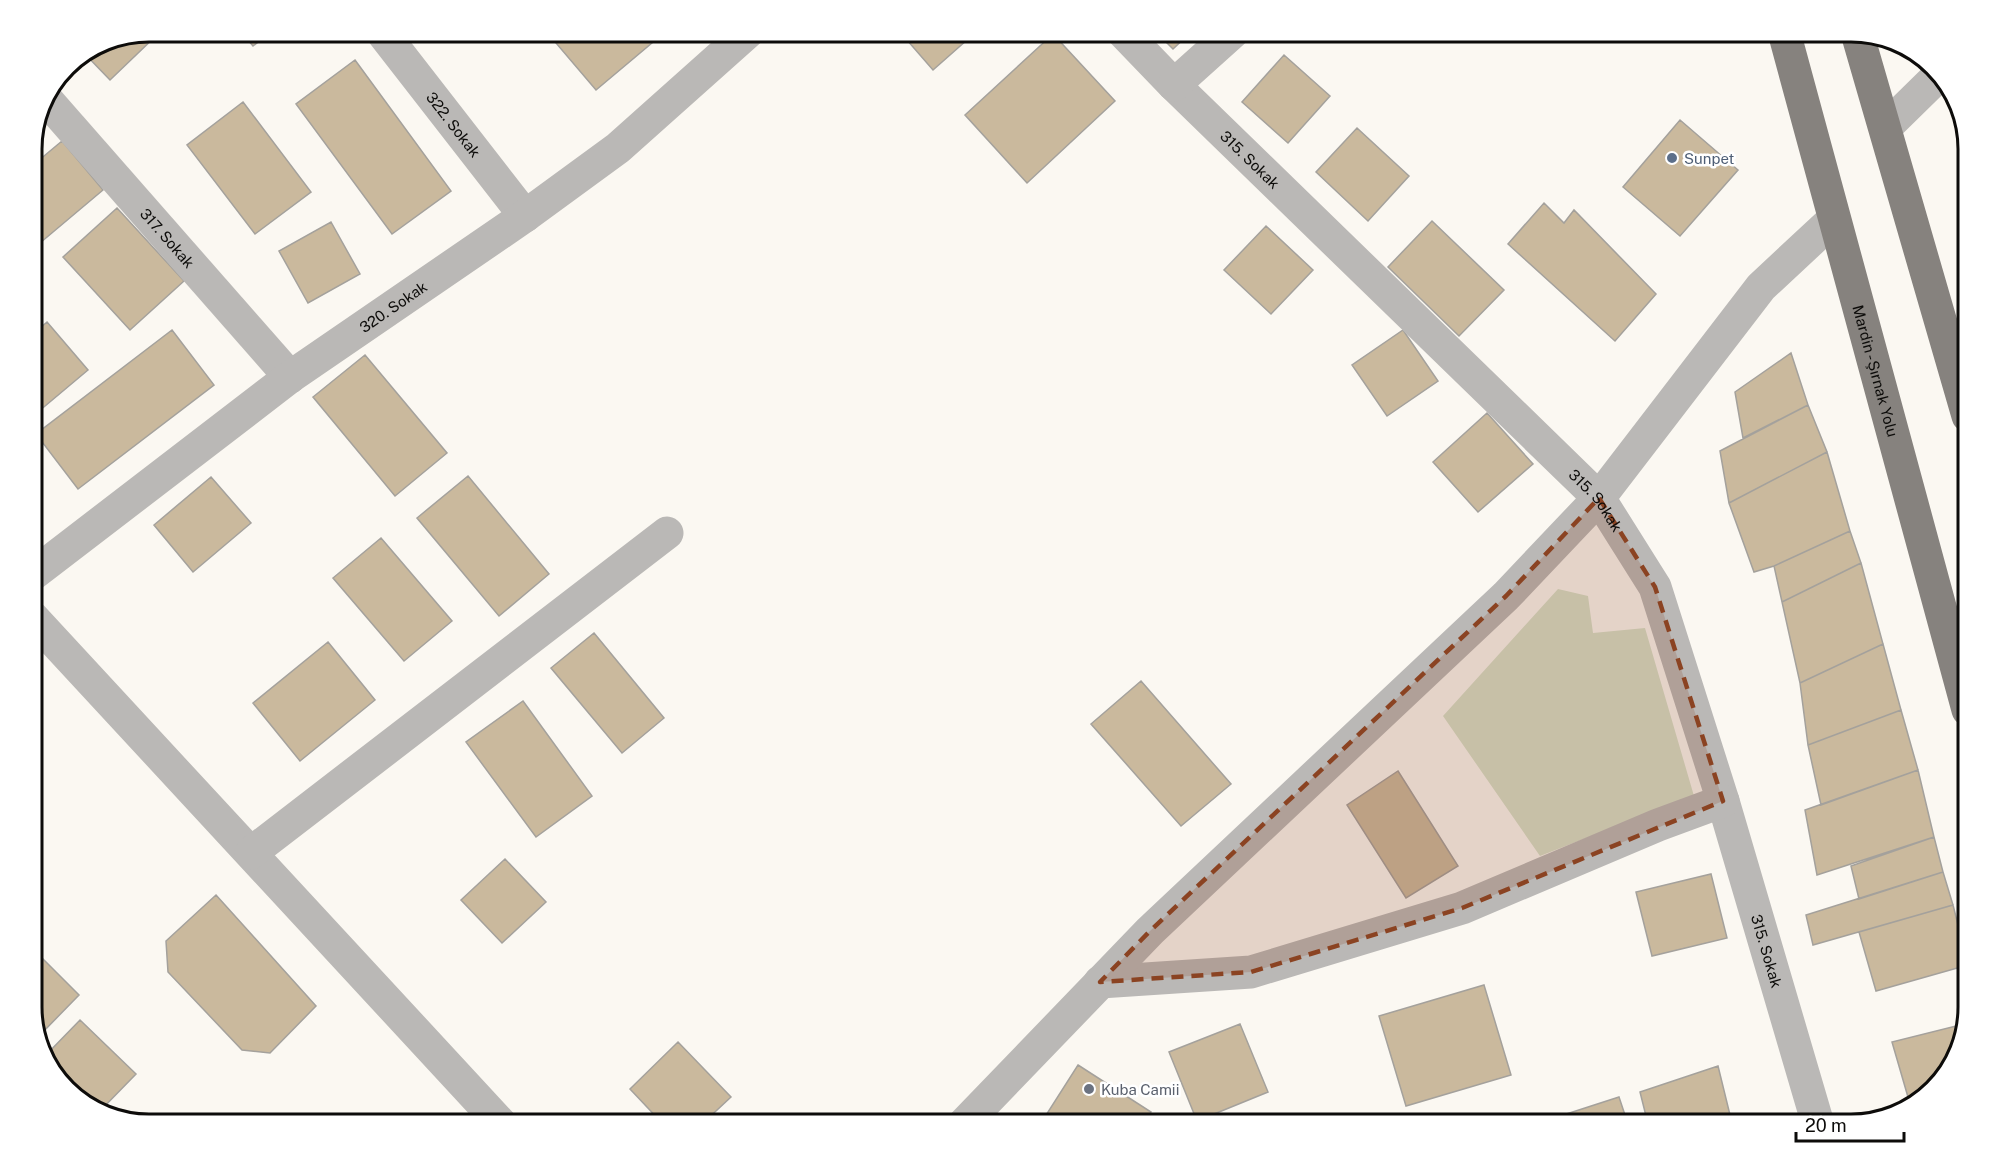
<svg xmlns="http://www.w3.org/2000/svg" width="2000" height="1156" font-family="'Public Sans',sans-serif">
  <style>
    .green { fill: #d6e0c9 }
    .building { fill: #cab99d; stroke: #a4a19c; stroke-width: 1.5 }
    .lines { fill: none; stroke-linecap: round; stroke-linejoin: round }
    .minor { stroke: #bab8b6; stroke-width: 33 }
    .major { stroke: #86827e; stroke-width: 33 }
    .marked { fill: #8b4322; fill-opacity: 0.2; stroke: #8b4322; stroke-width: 4.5; stroke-dasharray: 12 8; stroke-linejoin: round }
    .service-dot { fill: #5c6f8a; stroke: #fff; stroke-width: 2 }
    .worship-dot { fill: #6b7280; stroke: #fff; stroke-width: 2 }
    .labels { text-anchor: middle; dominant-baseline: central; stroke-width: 5; stroke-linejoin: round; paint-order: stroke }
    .street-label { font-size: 15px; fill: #0d0c0a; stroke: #fff }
    .service-label { font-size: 15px; fill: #4e5e75; stroke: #fff; text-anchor: start }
    .worship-label { font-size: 15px; fill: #5b616d; stroke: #fff; text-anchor: start }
    .rim { fill: none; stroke: #0d0c0a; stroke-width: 3 }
  </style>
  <rect width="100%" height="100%" fill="#fbf8f2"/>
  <path class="green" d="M1558,589L1588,596L1593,633L1645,628L1694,796L1540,856L1443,716Z"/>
  <path class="building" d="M149,32H160L110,80L85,54L104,40Z
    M241,32H271L253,46Z
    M556,32H665L596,90L550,36Z
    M900,32H976L933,70Z
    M1156,32H1191L1173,49Z
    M1053,34L1115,101L1027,183L965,115Z
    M1284,55L1330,96L1288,143L1242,102Z
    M355,60L451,191L392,234L296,104Z
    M243,102L311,192L255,234L187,145Z
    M1680,120L1738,170L1680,236L1623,187Z
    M1357,128L1409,176L1368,221L1316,172Z
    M62,141L103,190L40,243L32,232V166Z
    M1544,203L1564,223L1574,210L1656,294L1615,341L1508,244Z
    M117,208L184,281L130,330L63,257Z
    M1432,221L1504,290L1459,336L1388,267Z
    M331,222L360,274L308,303L279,251Z
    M1266,226L1313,270L1271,314L1224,270Z
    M47,322L88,370L32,417V335Z
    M172,330L214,385L78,489L36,434Z
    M1403,330L1438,381L1387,416L1352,365Z
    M1791,353L1808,405L1743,438L1735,392Z
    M365,355L447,453L395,496L313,397Z
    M1808,405L1827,452L1729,503L1720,451Z
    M1487,413L1533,464L1478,512L1433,462Z
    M1827,452L1850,531L1774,566L1754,572L1729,503Z
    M468,476L549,574L499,616L417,518Z
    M211,477L251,523L193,572L154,525Z
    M1850,531L1861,563L1782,602L1774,566Z
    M381,538L452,621L404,661L333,578Z
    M1861,563L1883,644L1800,683L1782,602Z
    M594,633L664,718L622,753L551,668Z
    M328,642L375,700L300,761L253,703Z
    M1883,644L1901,710L1808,745L1800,683Z
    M1141,681L1231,784L1181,826L1091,724Z
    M523,701L592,796L536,837L466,742Z
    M1901,710L1918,770L1821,805L1808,745Z
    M1918,770L1934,837L1817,875L1805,810Z
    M1398,771L1458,866L1406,898L1347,805Z
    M1934,837L1943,872L1859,899L1851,866Z
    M505,859L546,902L502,943L461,900Z
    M1943,872L1953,905L1813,945L1806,915Z
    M1711,874L1727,938L1652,956L1636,892Z
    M216,895L316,1006L270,1053L242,1050L168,972L166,941Z
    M1953,905L1968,965L1876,991L1859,932Z
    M32,948L79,995L39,1036L32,1014Z
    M1484,985L1511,1075L1406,1106L1379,1016Z
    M80,1020L136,1074L100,1111L91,1109L51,1072L46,1055Z
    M1240,1024L1268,1092L1197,1121L1169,1052Z
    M1964,1024L1953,1065L1926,1093L1908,1097L1892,1042Z
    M678,1042L731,1097L702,1124H663L630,1089Z
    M1078,1065L1151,1112L1143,1124L1041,1123Z
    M1718,1066L1731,1119L1712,1124H1648L1640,1092Z
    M1619,1097L1628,1124H1556L1554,1118Z
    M1731,1119L1733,1124H1712Z"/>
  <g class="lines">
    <g class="minor">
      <path id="s1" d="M382,32L525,216"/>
      <path id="s2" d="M1123,32L1174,85L1599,498L1655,587L1723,801L1818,1124"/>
      <path d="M1174,85L1233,32"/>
      <path id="s3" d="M45,98L290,377"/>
      <path d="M1886,127L1938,76"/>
      <path id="s4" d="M32,575L290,377L525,216L618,148L748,32"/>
      <path d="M32,617L501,1124"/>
      <path d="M251,853L667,533"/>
      <path d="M1100,982L1251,972L1462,908L1658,825L1723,801"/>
      <path d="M964,1124L1150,931L1506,596L1599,498L1761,287L1834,219"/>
    </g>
    <g class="major">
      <path id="s5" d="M1784,32L1968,710"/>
      <path d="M1857,33L1968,416"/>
    </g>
  </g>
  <path class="marked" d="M1599,498L1655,587L1723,801L1462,908L1251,972L1100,982L1150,931L1506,596Z"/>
  <circle class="service-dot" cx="1672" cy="158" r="6"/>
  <circle class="worship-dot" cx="1089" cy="1089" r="6"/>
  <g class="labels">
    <g class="street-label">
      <text stroke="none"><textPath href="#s1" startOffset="117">322. Sokak</textPath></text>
      <text stroke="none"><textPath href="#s2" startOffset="180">315. Sokak</textPath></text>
      <text stroke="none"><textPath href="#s3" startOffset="186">317. Sokak</textPath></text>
      <text stroke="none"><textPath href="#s4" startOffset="450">320. Sokak</textPath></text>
      <text stroke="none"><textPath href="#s5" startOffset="351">Mardin - Şırnak Yolu</textPath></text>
      <text stroke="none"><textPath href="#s2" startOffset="666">315. Sokak</textPath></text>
      <text stroke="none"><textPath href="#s2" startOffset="1152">315. Sokak</textPath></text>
    </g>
    <g class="service-label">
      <text x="1684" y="158">Sunpet</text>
    </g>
    <g class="worship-label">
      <text x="1101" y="1089">Kuba Camii</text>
    </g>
  </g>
  <path d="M0 0H2000V1156H0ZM149 42H1851A107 107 0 0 1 1958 149V1007A107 107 0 0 1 1851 1114H149A107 107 0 0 1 42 1007V149A107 107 0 0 1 149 42Z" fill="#fff" fill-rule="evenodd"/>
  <path class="rim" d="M149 42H1851A107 107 0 0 1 1958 149V1007A107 107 0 0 1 1851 1114H149A107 107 0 0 1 42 1007V149A107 107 0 0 1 149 42Z"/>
  <path d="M1796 1132v9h108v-9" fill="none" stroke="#0d0c0a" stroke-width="3"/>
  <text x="1805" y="1132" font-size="18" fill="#0d0c0a" stroke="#ffffff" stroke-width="4.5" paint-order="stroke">20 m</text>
</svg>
